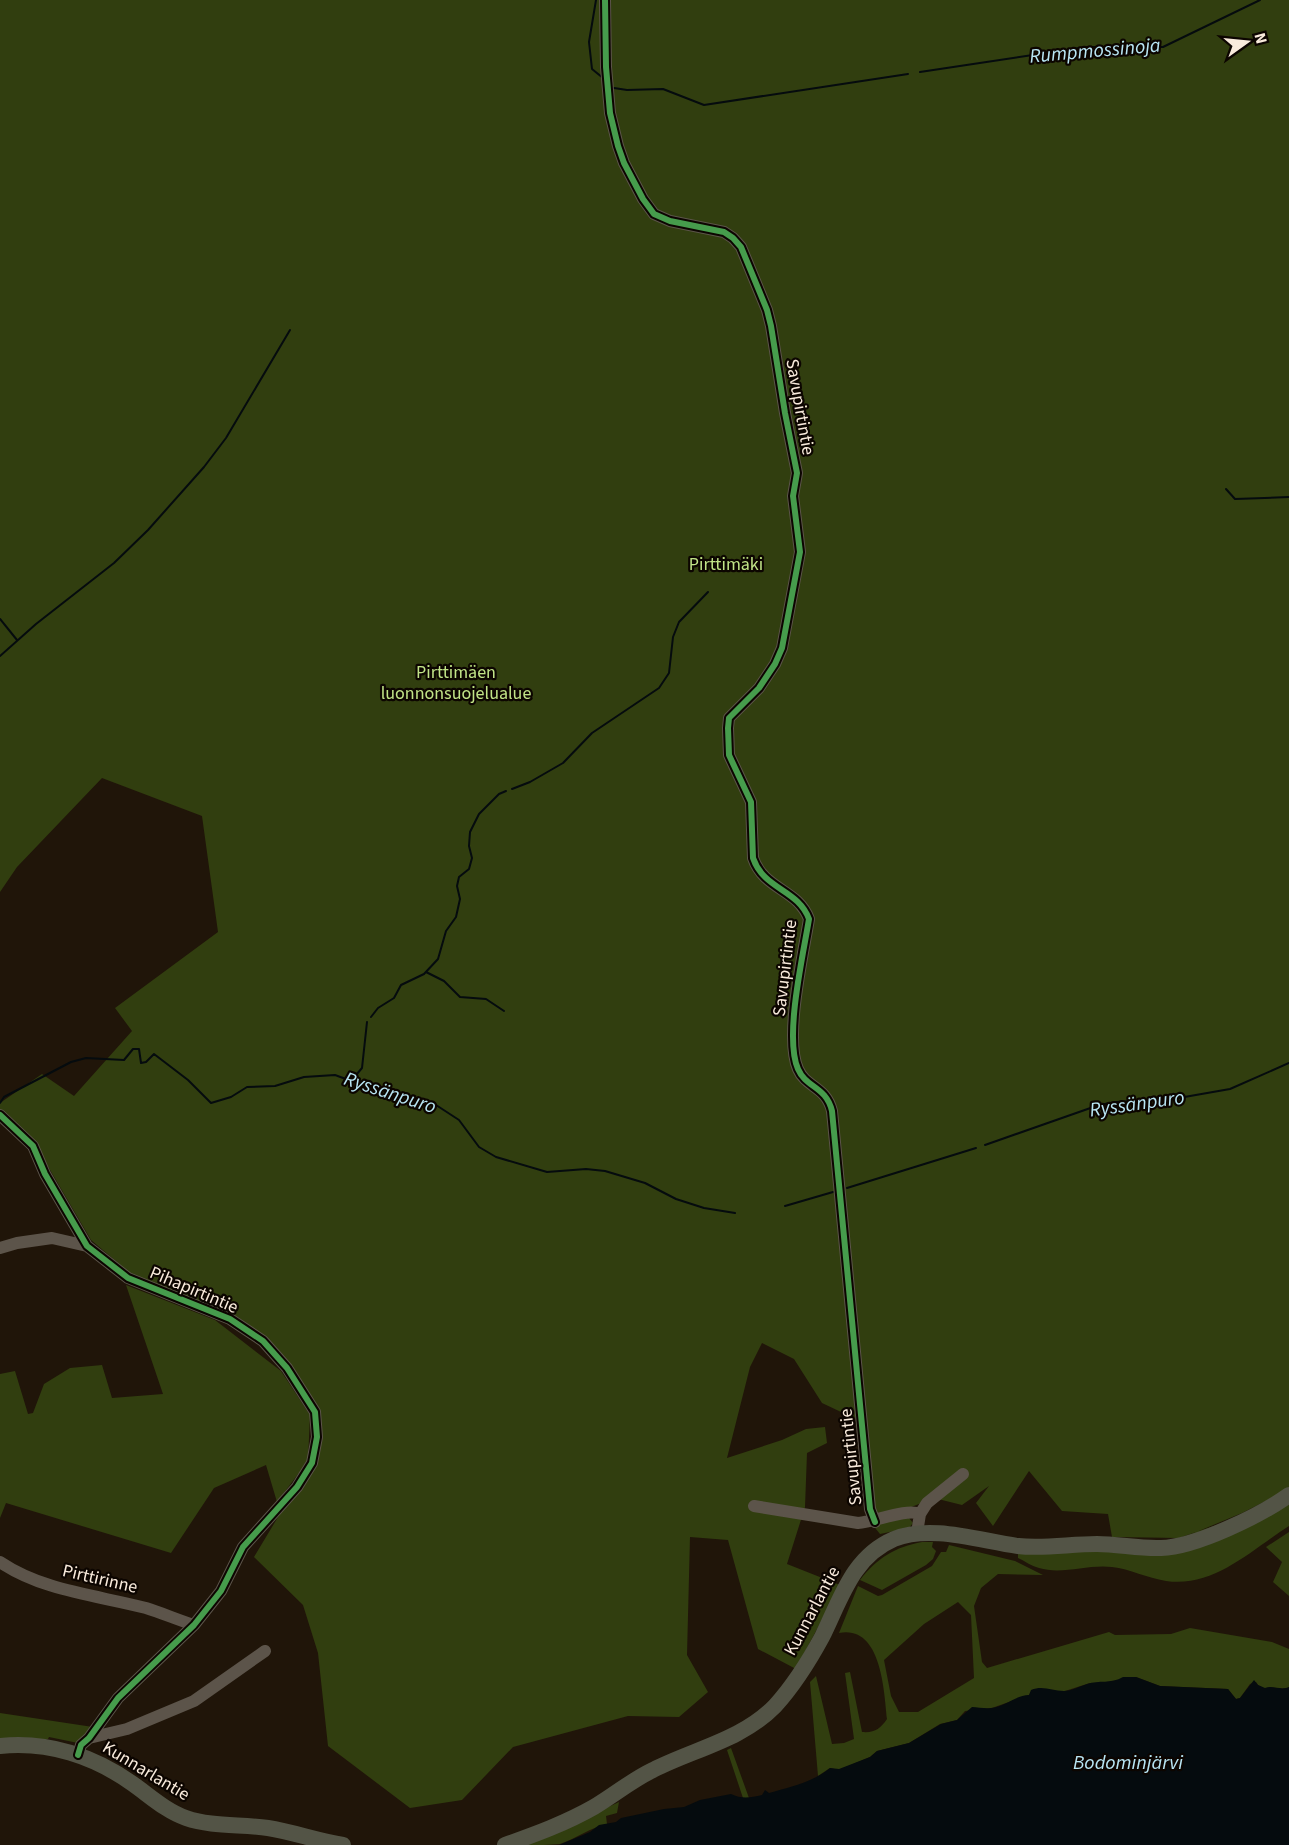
<svg xmlns="http://www.w3.org/2000/svg" width="1289" height="1845" font-family="'Source Sans 3',sans-serif">
  <style>
    .green { fill: #313e0f; fill-rule: evenodd }
    .water { fill: #050b0e }
    .lines { fill: none; stroke-linecap: round; stroke-linejoin: round }
    .stream { stroke: #050b0e; stroke-width: 2 }
    .minor { stroke: #5c544a; stroke-width: 12 }
    .major { stroke: #535446; stroke-width: 16 }
    .cycleway-casing { stroke: #0c0500; stroke-width: 10 }
    .cycleway { stroke: #469c4c; stroke-width: 6 }
    .labels { text-anchor: middle; dominant-baseline: central; stroke-width: 4.5; stroke-linejoin: round; paint-order: stroke }
    .street-label { font-size: 18px; fill: #f9ebdc; stroke: #0c0500 }
    .park-label { font-size: 18px; fill: #c1e487; stroke: #0c0500 }
    .water-label { font-size: 20px; font-style: italic; fill: #b9e6f4; stroke: #0c0500 }
  </style>
  <rect width="100%" height="100%" fill="#201509"/>
  <path class="green" d="M0,0H1289V1489L1242,1513L1182,1538L1112,1537L1108,1514L1062,1511L1029,1471L993,1526L976,1503L989,1486L962,1505L934,1498L871,1523L858,1420L822,1403L794,1359L762,1343L750,1367L727,1458L782,1440L806,1429L825,1427L827,1443L807,1453L805,1507L787,1564L840,1585L796,1669L758,1649L728,1540L690,1537L687,1655L708,1692L679,1717L628,1716L513,1747L462,1800L410,1808L328,1746L318,1653L303,1605L254,1557L281,1512L315,1466L318,1415L269,1340L239,1318L131,1274L91,1240L36,1146L0,1112V1103L42,1074L74,1096L132,1031L115,1008L218,932L202,816L102,778L17,867L0,892Z
    M126,1285L215,1320L281,1371L310,1415L308,1461L277,1502L266,1465L214,1488L171,1553L6,1503L0,1518V1374L15,1371L28,1414L33,1413L44,1384L70,1368L102,1365L112,1398L163,1394Z
    M1289,1500V1526C1251,1550 1214,1588 1166,1581C1147,1578 1130,1569 1112,1567C1088,1564 1062,1575 1039,1568C1031,1566 1025,1561 1018,1558V1550H1144Z
    M909,1518L913,1523L909,1528L880,1534L872,1524Z
    M1289,1532V1596L1273,1582L1282,1562L1266,1547Z
    M922,1542H933L932,1547L936,1551L933,1559L926,1565L882,1590L860,1580C877,1558 895,1547 922,1542Z
    M949,1545L1015,1561L1043,1575L998,1574L981,1588L974,1606L982,1662L987,1668L1109,1632L1115,1635L1171,1634L1190,1628L1272,1642L1289,1649V1687C1281,1691 1273,1685 1265,1689L1258,1685L1256,1682L1250,1684L1240,1698L1236,1699L1228,1689L1160,1686L1136,1677L1095,1684L1090,1683L1065,1691L1031,1692L1029,1695L992,1708L965,1711L957,1720L940,1724L909,1743L877,1751L870,1757L839,1770L830,1768L818,1776L810,1682L816,1676L832,1744L844,1743L854,1739L845,1673L850,1672L862,1732C875,1733 880,1729 887,1719C884,1689 881,1625 839,1633L858,1586L878,1596L882,1595L932,1566L941,1552H946ZM958,1602L971,1615L974,1678L918,1712H899L891,1696L884,1660L924,1624Z
    M0,1713L93,1727L78,1743L49,1737L48,1739L0,1741Z
    M731,1748L749,1798H743L727,1750Z
    M619,1802L617,1813L606,1816L607,1824C592,1827 575,1839 560,1844C551,1845 537,1845 527,1845Z"/>
  <path class="water" d="M1123,1677H1136L1160,1686L1228,1689L1236,1699L1240,1698L1254,1680L1258,1685L1265,1688C1273,1685 1281,1691 1289,1687V1845H559L590,1832L599,1825L616,1822L621,1818L664,1809L684,1807L700,1800L731,1794C741,1799 750,1798 762,1795L765,1790L769,1793C790,1787 813,1782 830,1768L839,1769L870,1757L877,1751L909,1743L941,1724L957,1720L972,1707C978,1707 985,1709 991,1708C1005,1707 1016,1695 1029,1695L1031,1690C1043,1685 1052,1691 1064,1691C1072,1691 1080,1686 1087,1684C1099,1680 1111,1684 1123,1677Z"/>
  <g class="lines">
    <path class="stream" d="M596,0L589,42L592,69L603,78
      M920,72L1086,47H1163L1260,0
      M614,88L627,90L663,89L704,105L908,74
      M1226,489L1235,499L1289,497
      M0,619L17,640
      M0,656L36,624L114,563L148,530L204,467L226,438L290,330
      M512,789L530,782L563,763L592,733L659,688L669,673L673,637L679,622L708,592
      M426,972L444,981L460,997L486,999L504,1011
      M371,1017L378,1008L394,998L401,985L424,974L438,959L446,931L456,917L460,899L457,886L459,877L469,869L472,858L469,846L470,832L479,814L499,794L506,791
      M351,1081L362,1068L367,1022
      M0,1103L4,1097L71,1062L86,1058L124,1060L133,1049H139L141,1063L146,1062L154,1054L188,1080L211,1103L231,1097L247,1087L275,1086L304,1077L335,1075L362,1085L372,1084L386,1091L399,1093L422,1104L436,1105L459,1120L479,1147L496,1157L547,1172L586,1169L605,1171L645,1183L676,1199L704,1208L735,1213
      M985,1145L1099,1105L1116,1102L1173,1099L1230,1089L1289,1063
      M847,1188L976,1148
      M785,1206L833,1192"/>
    <path class="minor" d="M605,0L606,67L610,113L618,146L624,163L643,199L654,214L670,221L724,232L733,238L741,247L767,310L771,326L785,413L797,473L793,496L800,552L782,648L775,664L759,688L729,718L728,728L729,755L751,802L753,858C764,890 798,889 809,919C803,956 784,1037 798,1069C806,1088 826,1086 832,1111L870,1509L875,1522
      M0,1115L33,1146L45,1174L87,1246L128,1278L230,1319L263,1341L287,1368L315,1412L317,1437L312,1463L297,1487L243,1547L221,1591L194,1625L118,1698L89,1738L81,1745L78,1755
      M0,1248L17,1243L52,1238L87,1246
      M754,1506L858,1523C875,1522 906,1508 920,1514
      M917,1533L920,1514L927,1503L963,1474
      M0,1562C43,1591 96,1595 146,1608C162,1613 178,1620 194,1625
      M89,1738L127,1729L194,1701L265,1651"/>
    <path class="major" d="M0,1746C48,1741 94,1756 133,1784C150,1796 166,1811 186,1818C212,1827 241,1824 268,1828C293,1832 318,1841 343,1845
      M505,1845C536,1834 566,1823 594,1807C614,1795 632,1780 653,1770C694,1749 742,1740 775,1706C794,1685 809,1661 822,1637C841,1599 852,1557 894,1539C931,1524 980,1541 1018,1546C1044,1549 1070,1544 1097,1544C1118,1544 1140,1549 1161,1548C1196,1547 1261,1515 1289,1495"/>
    <g class="cycleway-casing">
      <path id="cycleway" d="M605,0L606,67L610,113L618,146L624,163L643,199L654,214L670,221L724,232L733,238L741,247L767,310L771,326L785,413L797,473L793,496L800,552L782,648L775,664L759,688L729,718L728,728L729,755L751,802L753,858C764,890 798,889 809,919C803,956 784,1037 798,1069C806,1088 826,1086 832,1111L870,1509L875,1522
        M0,1115L33,1146L45,1174L87,1246L128,1278L230,1319L263,1341L287,1368L315,1412L317,1437L312,1463L297,1487L243,1547L221,1591L194,1625L118,1698L89,1738L81,1745L78,1755"/>
    </g>
    <use href="#cycleway" class="cycleway"/>
  </g>
  <g class="labels">
    <g class="street-label">
      <text transform="translate(800 407) rotate(80)">Savupirtintie</text>
      <text transform="translate(785 968) rotate(-83)">Savupirtintie</text>
      <text transform="translate(194 1290) rotate(23)">Pihapirtintie</text>
      <text transform="translate(851 1457) rotate(-96)">Savupirtintie</text>
      <text transform="translate(100 1579) rotate(13)">Pirttirinne</text>
      <text transform="translate(812 1611) rotate(-62)">Kunnarlantie</text>
      <text transform="translate(146 1771) rotate(31)">Kunnarlantie</text>
    </g>
    <g class="park-label">
      <text x="726" y="564">Pirttimäki</text>
      <text x="456" y="672">Pirttimäen<tspan x="456" dy="21">luonnonsuojelualue</tspan></text>
    </g>
    <g class="water-label">
      <text transform="translate(1095 51) rotate(-5)">Rumpmossinoja</text>
      <text transform="translate(390 1093) rotate(18)">Ryssänpuro</text>
      <text transform="translate(1137 1104) rotate(-8)">Ryssänpuro</text>
      <text x="1128" y="1763">Bodominjärvi</text>
    </g>
  </g>
  <g transform="translate(1247 42) rotate(75)" stroke="#0c0500" stroke-width="4.5" paint-order="stroke">
  <path d="M0-4.5L10 22L0 15L-10 22Z" fill="#f9ebdc"/>
  <text y="-9" font-size="16" font-weight="bold" text-anchor="middle" fill="#f9ebdc">N</text>
  </g>
</svg>
